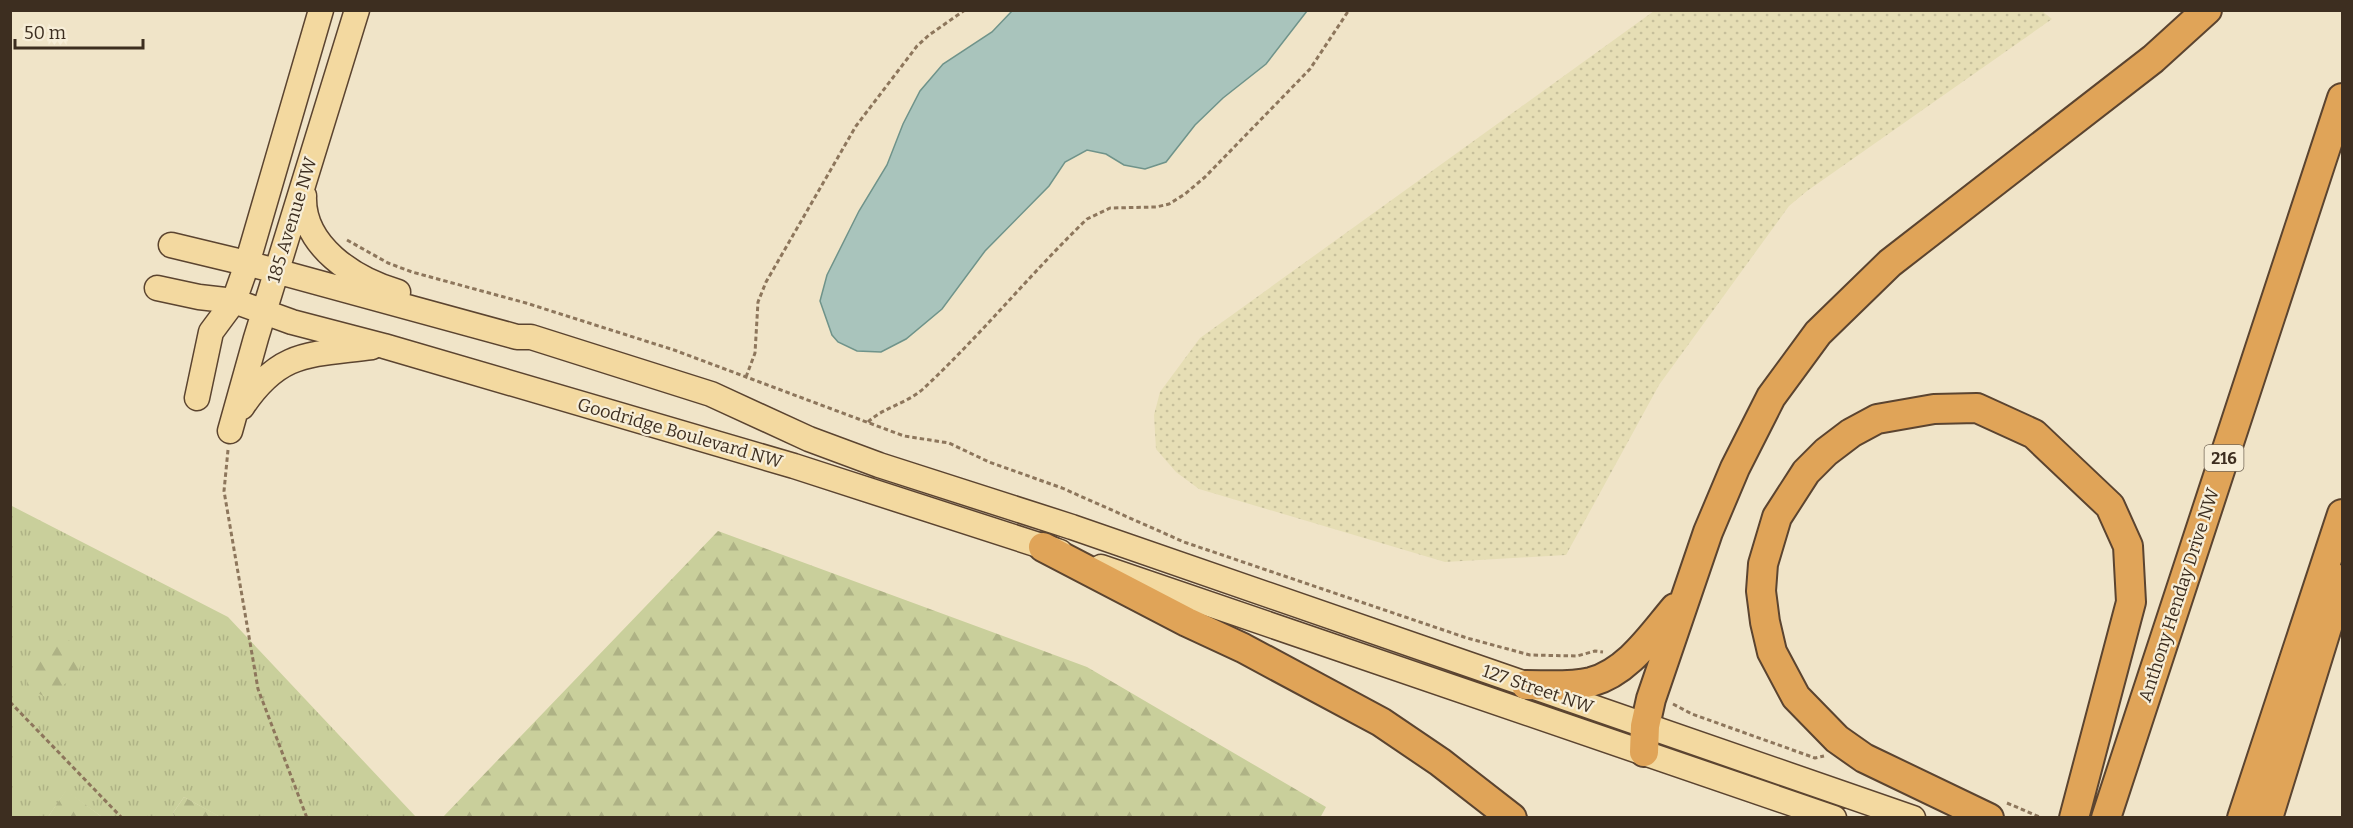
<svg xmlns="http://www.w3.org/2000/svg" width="2353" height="828" font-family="Bitter,serif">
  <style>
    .farmland { fill: url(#farmland-dots) }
    .grass { fill: url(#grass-tufts) }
    .forest { fill: url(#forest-firs) }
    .water { fill: #a9c4bc; stroke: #6f938a; stroke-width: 1.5 }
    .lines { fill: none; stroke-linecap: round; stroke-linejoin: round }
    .major-casing { stroke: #5b4430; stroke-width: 27 }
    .highway-casing { stroke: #5b4430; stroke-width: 32 }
    .path { stroke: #8d765c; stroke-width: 3; stroke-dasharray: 4.5 3; stroke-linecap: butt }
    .major { stroke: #f3d9a0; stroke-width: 24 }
    .highway { stroke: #e0a458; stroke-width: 28 }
    .labels { text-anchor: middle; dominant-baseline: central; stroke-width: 4.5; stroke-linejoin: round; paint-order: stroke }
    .shield { fill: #f7eed8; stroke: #756857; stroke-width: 1.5 }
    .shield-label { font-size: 16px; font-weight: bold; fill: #3d2e20 }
    .street-label { font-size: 18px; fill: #3d2e20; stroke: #f7eed8 }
  </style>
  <defs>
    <pattern id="farmland-dots" width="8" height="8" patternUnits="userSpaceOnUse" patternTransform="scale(1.5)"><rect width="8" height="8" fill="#e6deb5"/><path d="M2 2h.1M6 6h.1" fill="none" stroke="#c6bf9b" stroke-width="1.8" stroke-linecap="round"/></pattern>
    <pattern id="grass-tufts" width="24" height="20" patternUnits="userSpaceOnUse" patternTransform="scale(1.5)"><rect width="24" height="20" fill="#c9cf9b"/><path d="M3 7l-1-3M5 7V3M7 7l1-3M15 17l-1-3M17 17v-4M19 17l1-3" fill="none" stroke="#aeb285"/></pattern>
    <pattern id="forest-firs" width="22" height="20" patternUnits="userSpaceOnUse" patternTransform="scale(1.5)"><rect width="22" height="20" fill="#c9cf9b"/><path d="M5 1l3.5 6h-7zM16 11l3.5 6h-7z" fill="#aeb285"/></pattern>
  </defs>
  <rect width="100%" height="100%" fill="#f0e4c8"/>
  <path class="farmland" d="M2042,11L2052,19L1807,191L1789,206L1659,385L1566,555L1445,562L1199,489L1176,472L1156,449L1154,415L1160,392L1200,338L1654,11Z"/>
  <path class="grass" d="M10,505L228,617L416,817H220L184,797L173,813L174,817H102L66,791L48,817H11Z"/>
  <path class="forest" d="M718,531L1087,667L1326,807L1320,818L443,817Z
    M65,638L85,650L77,676L45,697L27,687L28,672Z
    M66,790L102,817H48Z
    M184,797L217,815L220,817H174L173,813Z"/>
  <path class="water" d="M1012,11H1307L1266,64L1223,98L1195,125L1166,162L1145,169L1124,165L1106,154L1087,150L1065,162L1049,186L985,251L942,309L906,339L881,352L857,351L838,342L832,335L820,301L827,275L859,211L887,165L903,124L920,91L943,64L992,32Z"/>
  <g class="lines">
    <g class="major-casing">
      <path id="major" d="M304,196C302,246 354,279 398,292
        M171,245L250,264L517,337H531L711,394L809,439L879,465L1072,527L1913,818
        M157,288L199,297L234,301L292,322L384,346L794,466L1060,552
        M197,398L211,332L234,301L247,264L321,10
        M242,407C280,350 310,355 372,347
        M230,431L256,338L357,10
        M1101,567L1834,818"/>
    </g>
    <g class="highway-casing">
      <path id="highway" d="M1043,547L1187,622L1243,648L1381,722L1440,762L1512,818
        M1526,685C1548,685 1570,687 1591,682C1628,672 1652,635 1675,608
        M1644,752L1645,726L1651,699L1708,532L1735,468L1771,397L1818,333L1890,263L2153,59L2207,10
        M1989,818L1864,758L1837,739L1796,697L1772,652L1765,622L1761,591L1763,564L1777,517L1806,472L1826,452L1851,433L1877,419L1934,409L1977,408L2034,434L2110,506L2128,546L2131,602L2074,818
        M2106,818L2342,98
        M2242,818L2342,514
        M2268,818L2342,579"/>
    </g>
    <path class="path" d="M347,240L388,263L412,272L526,303L674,350L904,436L949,443L989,462L1062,488L1184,542L1467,638L1530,655L1577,656L1595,651L1603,652
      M746,377L755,353L758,302L766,282L856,126L917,46L929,35L965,10
      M868,422C884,407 906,404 923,389C981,335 1030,274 1087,219L1110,208L1156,207L1169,204L1185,194L1205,177L1310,69L1349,10
      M228,450L224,491L258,689L307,818
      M10,702L122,818
      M1673,704L1692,714L1815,758L1824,756
      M2007,803L2042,818"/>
    <use href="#major" class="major"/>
    <use href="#highway" class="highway"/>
  </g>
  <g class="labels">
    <rect class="shield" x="2204.5" y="445" width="39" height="26" rx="4.5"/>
    <g class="shield-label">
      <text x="2224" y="458">216</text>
    </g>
    <g class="street-label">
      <text transform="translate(292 220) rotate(-73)">185 Avenue NW</text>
      <text transform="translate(680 433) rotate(16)">Goodridge Boulevard NW</text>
      <text transform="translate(2179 595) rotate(-72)">Anthony Henday Drive NW</text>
      <text transform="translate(1538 689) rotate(19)">127 Street NW</text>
    </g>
  </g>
  <rect width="2353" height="828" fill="none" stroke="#3d2e20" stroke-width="24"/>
  <path d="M15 39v9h128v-9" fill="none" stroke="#3d2e20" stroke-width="3"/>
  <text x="24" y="39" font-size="18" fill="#3d2e20" stroke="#f7eed8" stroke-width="4.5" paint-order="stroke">50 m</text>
</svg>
